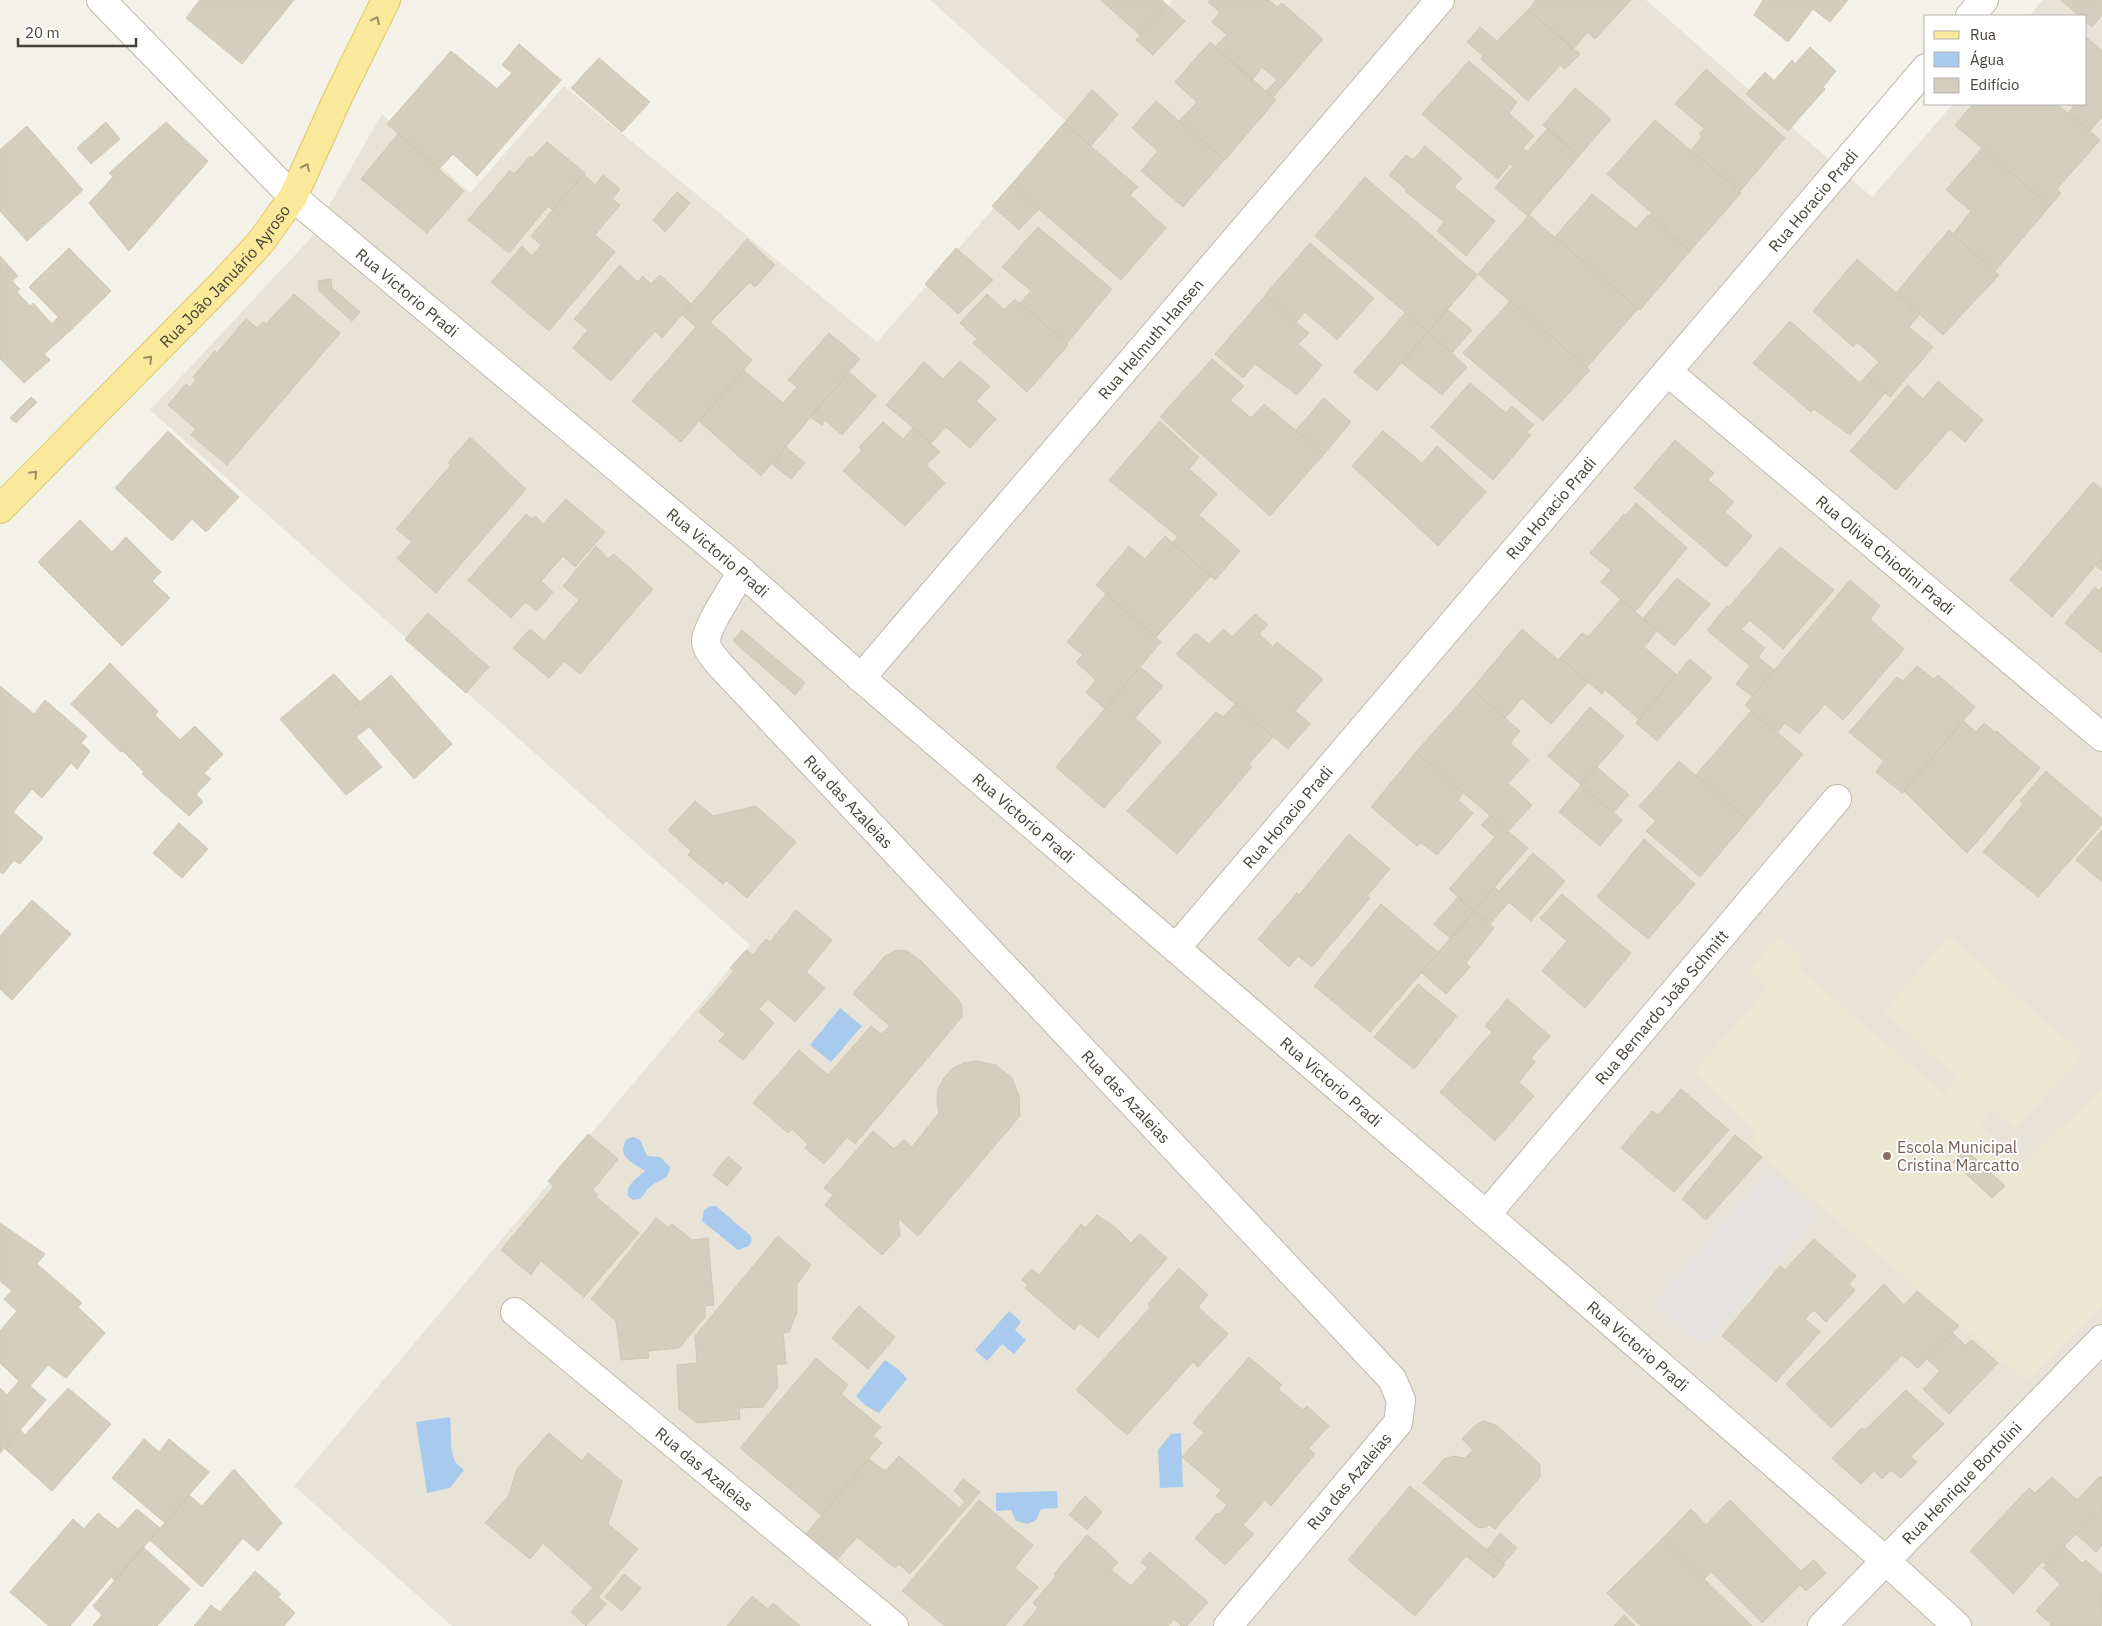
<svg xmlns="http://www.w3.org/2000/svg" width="2102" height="1626" font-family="'IBM Plex Sans',sans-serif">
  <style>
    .residential { fill: #e7e4d7 }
    .education { fill: #ece7d3 }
    .parking { fill: #e5e3e0 }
    .water { fill: #a7caee }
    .building { fill: #d5cebe; stroke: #cfc7b2 }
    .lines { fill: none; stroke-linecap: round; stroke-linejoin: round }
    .street-casing { stroke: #bfbaab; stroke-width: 30 }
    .primary-casing { stroke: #dfc86b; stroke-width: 30 }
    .street { stroke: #fff; stroke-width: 28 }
    .primary { stroke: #fae89b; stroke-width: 28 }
    .oneway { stroke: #988d64 }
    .education-dot { fill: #8d6e63; stroke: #fff; stroke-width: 2 }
    .labels { text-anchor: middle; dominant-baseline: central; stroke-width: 4; stroke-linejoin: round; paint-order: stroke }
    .street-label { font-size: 16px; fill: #474237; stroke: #fff }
    .education-label { font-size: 16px; fill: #785e54; stroke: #fff; text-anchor: start }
  </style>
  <rect width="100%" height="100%" fill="#f4f1e8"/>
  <path class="residential" d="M930,0H1114L1147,29L1173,0H1646L1872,197L1953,104H2086V16H2029L2043,0H2102V1626H452L294,1486L750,945L150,410L310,239L382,114L470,193L564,86L877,342L1068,123Z"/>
  <path class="education" d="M1949,936L2083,1055L2016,1128L1991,1109L1980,1127L2023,1165L2102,1089V1306L2027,1381L1750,1146L1758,1134L1694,1072L1768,988L1749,971L1778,937L1804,959L1798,968L1945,1095L1957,1077L1884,1012Z"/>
  <path class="parking" d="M1769,1171L1818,1215L1704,1346L1654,1303Z"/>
  <path class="water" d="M840,1008L862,1026L831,1062L810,1045Z
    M633,1137L640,1140L647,1156L660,1157L670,1167C669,1180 660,1179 651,1186C647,1189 644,1195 640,1199L633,1200L628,1196C626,1184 637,1178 645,1171C633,1163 615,1156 627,1139Z
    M710,1206H716L751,1236L752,1240L749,1246L738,1250L702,1221L704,1210Z
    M1009,1311L1021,1322L1015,1330L1026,1340L1014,1354L1002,1344L987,1361L975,1350Z
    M885,1360L898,1369L907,1379L879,1413L866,1406L856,1396Z
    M450,1417C452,1429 449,1450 455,1461C456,1464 461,1467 464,1470L450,1488L427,1493L416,1422Z
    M1181,1433L1183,1487L1160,1488L1158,1450L1171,1434Z
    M1057,1491L1058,1508L1041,1509L1036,1520L1028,1524L1016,1521L1011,1510L996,1511V1493Z"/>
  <path class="building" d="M200,0H294L242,64L186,18Z
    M1101,0H1162L1167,5L1140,35Z
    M1210,0H1269L1277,7L1282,3L1323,39L1273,97L1266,91L1277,80L1262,67L1252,80L1215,47L1227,35L1212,22L1220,12L1208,2Z
    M1536,0H1631L1595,39L1588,32L1573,49L1528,10Z
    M1763,0H1848L1830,22L1813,9L1788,42L1754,15Z
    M2061,0H2102V15L2092,27L2086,22V16H2079Z
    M1167,5L1185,21L1153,55L1136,40Z
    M1528,10L1580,54L1565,69L1560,65L1528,101L1481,59L1483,56L1467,42L1480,27L1497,41Z
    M2086,37L2102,51V117L2090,131L2068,113L2073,107L2068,104H2086Z
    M1210,42L1276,100L1225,160L1179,121L1197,102L1175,82Z
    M519,44L561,80L477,176L453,154L439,169L387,124L451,51L497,89L512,73L502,65Z
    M1810,47L1836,71L1823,87L1825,89L1788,131L1746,94L1765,72L1774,81L1792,60L1795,64Z
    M599,58L650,102L622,132L571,88Z
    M1469,61L1517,102L1509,113L1534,136L1523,148L1527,152L1548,128L1579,156L1528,216L1495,188L1513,166L1510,164L1498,179L1422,114Z
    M1706,69L1785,138L1740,191L1691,150L1702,137L1699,134L1704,128L1675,104Z
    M1575,88L1611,119L1579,156L1543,125Z
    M1092,90L1118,114L1091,146L1064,123Z
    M1156,101L1224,160L1183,207L1141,171L1158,151L1132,128Z
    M1973,104H2057L2100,140L2057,189L2061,193L2050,206L1955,125Z
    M1655,120L1741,193L1690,251L1649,216L1652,213L1607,174Z
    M106,122L120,139L91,164L77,148Z
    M166,122L208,161L129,251L89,203L113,177L109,173Z
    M1064,123L1138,187L1130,195L1166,228L1121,280L1011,185Z
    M27,126L83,190L27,241L0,211V150Z
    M398,134L464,191L427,233L361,179Z
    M547,142L585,173L553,210L548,206L509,253L468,220L510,170L514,174L530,156L532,158Z
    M1425,146L1462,178L1454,187L1495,221L1466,256L1437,231L1444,222L1405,191L1407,190L1389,175L1406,155L1413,160Z
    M1982,148L2050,206L1995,271L1953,234L1971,211L1946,190Z
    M583,174L595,185L603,175L620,189L612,199L620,205L595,235L615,252L549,331L491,282L522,246L532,256L541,245L531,236Z
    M1365,177L1477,275L1428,332L1315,236Z
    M1011,185L1039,209L1019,230L992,206Z
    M677,192L690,203L665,232L653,220Z
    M1592,194L1636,229L1648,215L1690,251L1640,310L1555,237Z
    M1529,215L1638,309L1587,367L1478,274Z
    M1038,227L1112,289L1067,343L1020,303L1031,291L1002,267Z
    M1949,230L1999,275L1943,335L1896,293Z
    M747,239L775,265L755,287L750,282L710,322L752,360L681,442L632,401L696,327L682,315Z
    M1310,243L1374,298L1337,340L1305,312L1296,322L1265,295Z
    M69,248L111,291L71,330L29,287Z
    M956,248L993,280L958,314L925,284Z
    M0,256L18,276L12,281L20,289L17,292L30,306L33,303L52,324L58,317L71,330L44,354L50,360L24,383L0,359Z
    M1857,259L1920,314L1909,327L1933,347L1890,397L1866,376L1879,362L1857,342L1853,347L1813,311Z
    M620,265L638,282L643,276L651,284L660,275L691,304L662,338L655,331L611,381L573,348L588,330L574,319Z
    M331,279L332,288L360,312L352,321L319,291L318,281Z
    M294,294L340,333L227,465L191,435L196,429L168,405L186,384L190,387L196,380L193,377L215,351L217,353L246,319L257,328L263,322L266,324Z
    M987,294L1004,310L1015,299L1068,345L1027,392L973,343L977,339L960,323Z
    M1265,296L1309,333L1298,344L1322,365L1297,395L1255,364L1243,378L1215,354Z
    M1510,301L1590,370L1543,421L1463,353Z
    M1447,309L1472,330L1452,353L1428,332Z
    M1405,313L1428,332L1377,391L1354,372Z
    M1790,321L1860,383L1866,376L1885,393L1850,435L1814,409L1811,412L1753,363Z
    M1428,332L1467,367L1442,395L1402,363Z
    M829,333L860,359L761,476L699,421L743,370L783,403L797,387L788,380Z
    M1212,359L1244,386L1230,400L1251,418L1264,404L1324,454L1270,516L1160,417Z
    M960,361L990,386L976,401L996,419L970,448L946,427L931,443L886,405L924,362L943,379Z
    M849,372L876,396L842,435L825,420L822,425L810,417Z
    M1938,381L1983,420L1965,442L1950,429L1896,490L1850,451L1908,385L1923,399Z
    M1470,383L1506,413L1512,406L1534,425L1527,432L1531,435L1493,480L1431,427Z
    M31,397L37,402L16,423L10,418Z
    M1324,398L1351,422L1324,454L1296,430Z
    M1160,421L1199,457L1189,469L1217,494L1199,515L1240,551L1215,580L1172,543L1178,537L1109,480Z
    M883,422L903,439L913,428L940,452L926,465L945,483L905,526L843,471L862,450L859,447Z
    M168,431L239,497L206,532L192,519L172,541L115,488Z
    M1383,431L1422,463L1437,446L1486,492L1438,546L1352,466Z
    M470,437L526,489L436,593L397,558L412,542L396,529L451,465L448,463Z
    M1675,440L1714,473L1708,480L1734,502L1725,512L1752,536L1726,567L1634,488Z
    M786,447L805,463L791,479L772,464Z
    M2093,482L2102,489V558L2052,617L2010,580Z
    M566,499L605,532L575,567L563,556L541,581L553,592L537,611L525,602L511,618L468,580L526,514L532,519L536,516L543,524Z
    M1636,503L1687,548L1635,612L1601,582L1611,570L1590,553L1624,514L1626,515Z
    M80,520L112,552L126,537L161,572L152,581L170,598L122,646L38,562Z
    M1165,536L1211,576L1156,637L1096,585L1129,546L1145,559Z
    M596,546L608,559L614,554L653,589L580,674L564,661L549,678L513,648L530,629L544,641L579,600L563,586Z
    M1780,547L1834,590L1783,649L1750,620L1741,629L1765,648L1758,657L1774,670L1752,696L1736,684L1750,666L1707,630L1727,606L1729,607Z
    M2102,558V571L2096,566Z
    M1677,578L1710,604L1674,646L1643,618Z
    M1850,580L1880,606L1870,619L1904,649L1843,720L1825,704L1799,734L1785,723L1777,733L1745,705Z
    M2095,587L2099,591L2102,587V653L2065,623Z
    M1106,594L1161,642L1105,709L1086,692L1096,680L1076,662L1083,655L1067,642Z
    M1621,599L1657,631L1644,647L1676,674L1639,719L1605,690L1602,694L1560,658L1582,633L1588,637Z
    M428,613L489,667L466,693L405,639Z
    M1255,614L1268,625L1259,634L1273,647L1277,642L1323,679L1295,711L1310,724L1288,749L1176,654L1196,633L1209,644L1223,629L1232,637Z
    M1522,629L1558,660L1560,658L1588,682L1551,724L1522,698L1505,718L1472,689Z
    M742,630L805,683L795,695L733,641Z
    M1690,659L1712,678L1657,741L1636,723Z
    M110,663L158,711L155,715L180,740L195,726L223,754L204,773L211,779L196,794L203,802L189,816L142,774L144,772L123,751L121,752L71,704Z
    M1917,666L1934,679L1938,675L1975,707L1902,793L1876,772L1884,761L1849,732L1897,677L1903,681Z
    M1140,667L1163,686L1135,718L1161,742L1104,808L1056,767Z
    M334,674L360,702L352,709L369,727L356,737L382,767L346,795L280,719Z
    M391,675L452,744L414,779L353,708Z
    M0,686L34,714L45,700L87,736L81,743L90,751L77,769L71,763L42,798L32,789L13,812L43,838L20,864L14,860L3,874L0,872Z
    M1472,689L1520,731L1510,743L1529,760L1508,783L1532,805L1508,831L1416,752Z
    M1235,704L1273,737L1249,764L1252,767L1177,854L1127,811L1216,712L1223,717Z
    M1590,707L1624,736L1581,785L1548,756Z
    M1751,711L1803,754L1748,820L1696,775Z
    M1963,721L1976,732L1984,723L1995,733L1996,731L2040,768L1967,853L1904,791Z
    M1963,721L1976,732L1984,723L1995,733L1996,731L2040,768L1967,853L1904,791Z
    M1416,752L1463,793L1458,800L1473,813L1437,855L1421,843L1417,846L1371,807Z
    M1679,761L1748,820L1700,877L1646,831L1656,821L1639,806Z
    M1597,767L1629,795L1613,813L1581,785Z
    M2046,771L2102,819V824L2038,897L1983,852L2023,804L2020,801Z
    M1581,785L1622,820L1600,846L1559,812Z
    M695,801L713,816L756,806L796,842L747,898L726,880L723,884L688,855L691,851L668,830Z
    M1490,816L1528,848L1474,911L1449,889L1495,837L1481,825Z
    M179,823L208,849L182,878L153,853Z
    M2102,830V882L2076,860Z
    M1349,834L1390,869L1367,896L1370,898L1312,967L1298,956L1289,967L1258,939L1297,893L1299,895Z
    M1644,839L1695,884L1648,939L1597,897Z
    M1533,853L1565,881L1531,921L1509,902L1490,924L1474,911L1494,887L1499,891Z
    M1562,894L1631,953L1585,1008L1542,971L1567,941L1540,918Z
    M1458,897L1474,911L1451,939L1434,924Z
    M32,900L71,934L12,1000L0,989V936Z
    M1381,904L1439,953L1370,1032L1314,986Z
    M796,910L832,940L806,972L825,988L795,1022L768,999L759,1009L774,1023L743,1060L719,1041L725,1034L699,1012L734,971L730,968L746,950L753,955L766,939L770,942Z
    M1474,911L1494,928L1466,963L1470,967L1446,994L1421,972Z
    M906,950L921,961L959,1000L962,1006V1017L855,1144L847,1137L824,1164L805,1148L808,1144L792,1129L788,1133L753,1103L799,1050L828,1075L871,1026L881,1034L890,1026L853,994L885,956L895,951Z
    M1418,984L1457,1016L1414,1069L1374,1037Z
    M1507,999L1550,1036L1531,1058L1535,1062L1519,1082L1534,1096L1495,1141L1440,1092L1492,1032L1485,1026Z
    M976,1061L996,1065L1012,1078L1019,1096L1020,1116L918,1236L898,1218L900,1236L882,1255L825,1205L833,1195L824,1188L873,1131L894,1149L904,1139L912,1147L939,1113L937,1102L938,1089L944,1078L952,1069L963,1063Z
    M1681,1089L1729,1130L1674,1192L1621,1148L1652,1111L1658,1115Z
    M588,1134L618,1159L593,1190L598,1195L596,1197L639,1233L584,1297L541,1261L531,1275L501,1250L554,1186L548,1181Z
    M1735,1135L1762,1157L1706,1220L1682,1199Z
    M1965,1149L2005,1186L1992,1198L1953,1162Z
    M728,1156L742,1168L727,1186L713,1175Z
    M1097,1215L1115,1227L1131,1243L1140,1234L1167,1258L1098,1338L1080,1323L1074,1330L1025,1288L1028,1285L1022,1280L1031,1269L1039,1275L1081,1224L1085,1228Z
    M656,1218L669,1228L672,1224L692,1240L708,1238L714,1305L705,1306V1317L679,1348L648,1351L649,1358L621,1360L616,1321L591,1299Z
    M0,1223L45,1254L37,1264L82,1303L78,1307L105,1333L66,1378L48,1365L30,1386L46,1400L0,1453V1388L7,1395L19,1381L0,1363V1331L17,1311L4,1299L12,1291L0,1281Z
    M778,1236L811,1265L797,1284V1312L789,1332L783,1333L786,1364H776L778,1387L763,1407L739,1408L740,1419L697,1423L679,1409L677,1365L697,1363L695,1336Z
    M1814,1239L1856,1276L1849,1284L1855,1290L1826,1322L1814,1310L1805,1319L1820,1332L1776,1382L1722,1336L1780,1266L1785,1270Z
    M1179,1268L1208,1295L1198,1307L1228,1334L1198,1367L1193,1362L1127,1435L1076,1390L1150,1308L1148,1304Z
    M1884,1284L1904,1305L1917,1291L1959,1326L1918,1368L1902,1355L1831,1428L1786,1384Z
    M859,1306L895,1337L868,1369L832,1338Z
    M1953,1333L1965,1345L1972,1340L1998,1363L1949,1414L1923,1389L1940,1371L1927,1359Z
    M1249,1357L1282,1385L1278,1389L1303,1410L1307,1406L1329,1426L1309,1448L1315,1454L1271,1506L1265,1500L1243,1525L1254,1534L1225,1565L1195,1538L1217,1513L1219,1514L1227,1505L1216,1496L1221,1490L1182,1457L1204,1433L1193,1423Z
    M816,1358L848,1385L841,1394L881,1427L873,1436L882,1443L821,1515L740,1448Z
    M68,1388L111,1424L52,1491L4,1448L20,1430L25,1435Z
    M1906,1390L1944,1424L1910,1457L1917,1462L1901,1478L1891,1470L1882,1479L1874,1471L1861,1484L1832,1458L1862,1428L1865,1430Z
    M1484,1421L1496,1425L1539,1463L1540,1468V1477L1495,1529L1489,1525L1485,1528L1477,1527L1423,1483L1444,1459L1454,1456L1465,1458L1473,1450L1462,1439L1474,1426Z
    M549,1433L582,1461L588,1453L622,1481L608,1524L638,1549L598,1597L606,1604L586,1626L571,1612L593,1588L543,1543L530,1559L485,1523L509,1495L517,1469Z
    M144,1439L159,1452L169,1439L209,1472L165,1523L112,1478Z
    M899,1456L960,1508L965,1502L954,1491L963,1479L980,1492L910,1574L899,1564L895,1568L857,1537L836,1561L805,1535L869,1459L885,1471Z
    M234,1469L282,1523L258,1551L243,1538L202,1587L150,1540L189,1495L202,1506Z
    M2100,1476L2102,1478V1508L2046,1564L2042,1562L2013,1594L1970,1551L2029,1488L2035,1493L2052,1477L2077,1500Z
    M1410,1486L1505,1565L1494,1578L1466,1556L1415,1616L1348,1560Z
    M1085,1496L1102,1512L1087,1530L1069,1515Z
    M979,1500L1033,1545L1015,1568L1038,1587L1005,1626H945L902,1591Z
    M1730,1500L1801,1571L1814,1560L1826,1573L1806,1591L1800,1585L1762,1623L1711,1572L1704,1579L1663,1538L1691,1509L1706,1525Z
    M2102,1508V1545L2096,1552L2076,1534Z
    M137,1509L160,1528L115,1581L111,1577L70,1626H49L10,1592L73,1519L84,1529L98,1513L118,1529Z
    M1500,1533L1517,1548L1503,1564L1487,1550Z
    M1087,1535L1118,1562L1111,1570L1131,1586L1147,1568L1141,1562L1150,1552L1208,1602L1187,1626H1181L1174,1619L1168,1626H1023L1038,1608L1033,1603L1056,1576L1054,1574Z
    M1663,1538L1704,1579L1752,1626H1641L1607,1593Z
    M2064,1546L2082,1563L2086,1560L2102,1575L2101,1626H2050L2051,1624L2036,1611L2060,1584L2043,1568Z
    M143,1547L190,1589L157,1626H93L102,1615L93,1606Z
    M255,1571L281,1594L278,1597L295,1613L284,1626H194L211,1605L220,1612Z
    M624,1574L641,1588L622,1611L605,1597Z
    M752,1596L768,1609L773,1603L800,1626H727Z
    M1624,1615L1635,1626H1614Z"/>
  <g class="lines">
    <g class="street-casing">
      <g id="street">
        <path id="s1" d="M101,0L293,197L742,572L861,678L1547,1267L1886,1561L1957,1626"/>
        <path d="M1970,16L1984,0"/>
        <path id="s2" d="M1668,372L2102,737"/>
        <path id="s3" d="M742,572C734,585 706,628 706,641C706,650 716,660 722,667L1392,1379L1401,1400L1398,1423L1228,1626"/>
        <path id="s4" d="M861,678L1440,0"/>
        <path id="s5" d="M1176,948L1926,68"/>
        <path id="s6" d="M1486,1215L1837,799"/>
        <path id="s7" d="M515,1312L894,1626"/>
        <path id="s8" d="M1822,1626L2102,1339"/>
      </g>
    </g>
    <g class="primary-casing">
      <g id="primary">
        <path id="s9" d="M0,509L223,283L260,243L293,197L340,93L386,0"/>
      </g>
    </g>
    <use href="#street" class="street"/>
    <use href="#primary" class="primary"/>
  </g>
  <defs><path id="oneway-chevron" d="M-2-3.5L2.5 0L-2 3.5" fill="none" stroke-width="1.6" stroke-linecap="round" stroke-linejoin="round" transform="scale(1.25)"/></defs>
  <g class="oneway">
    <use href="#oneway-chevron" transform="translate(376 20) rotate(-64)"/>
    <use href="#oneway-chevron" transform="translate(306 167) rotate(-66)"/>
    <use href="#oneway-chevron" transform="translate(149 359) rotate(-45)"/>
    <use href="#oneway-chevron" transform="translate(34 474) rotate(-45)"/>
  </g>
  <circle class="education-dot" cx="1887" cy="1156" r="5"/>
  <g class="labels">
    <g class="street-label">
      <text stroke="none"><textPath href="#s5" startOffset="982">Rua Horacio Pradi</textPath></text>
      <text stroke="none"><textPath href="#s9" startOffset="324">Rua João Januário Ayroso</textPath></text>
      <text stroke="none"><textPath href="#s1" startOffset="424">Rua Victorio Pradi</textPath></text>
      <text stroke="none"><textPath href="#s4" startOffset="446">Rua Helmuth Hansen</textPath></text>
      <text stroke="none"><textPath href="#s5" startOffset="578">Rua Horacio Pradi</textPath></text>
      <text stroke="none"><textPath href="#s1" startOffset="829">Rua Victorio Pradi</textPath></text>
      <text stroke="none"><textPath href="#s2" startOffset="284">Rua Olivia Chiodini Pradi</textPath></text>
      <text stroke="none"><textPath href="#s3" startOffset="294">Rua das Azaleias</textPath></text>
      <text stroke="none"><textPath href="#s5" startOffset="172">Rua Horacio Pradi</textPath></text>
      <text stroke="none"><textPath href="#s1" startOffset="1234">Rua Victorio Pradi</textPath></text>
      <text stroke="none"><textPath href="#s6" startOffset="272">Rua Bernardo João Schmitt</textPath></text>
      <text stroke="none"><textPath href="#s1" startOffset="1639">Rua Victorio Pradi</textPath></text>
      <text stroke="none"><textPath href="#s3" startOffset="699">Rua das Azaleias</textPath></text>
      <text stroke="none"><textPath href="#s1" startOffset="2044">Rua Victorio Pradi</textPath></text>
      <text stroke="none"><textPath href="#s7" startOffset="246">Rua das Azaleias</textPath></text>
      <text transform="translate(1349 1481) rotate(-50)">Rua das Azaleias</text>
      <text stroke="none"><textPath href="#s8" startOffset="200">Rua Henrique Bortolini</textPath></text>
    </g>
    <g class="education-label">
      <text x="1897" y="1147">Escola Municipal<tspan x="1897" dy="18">Cristina Marcatto</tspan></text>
    </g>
  </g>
  <rect x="1924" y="15" width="162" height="90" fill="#ffffff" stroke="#b5b3af"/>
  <rect x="1934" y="31" width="25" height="8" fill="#fae89b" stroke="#b5b3af"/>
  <text x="1970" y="40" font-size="15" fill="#474237">Rua</text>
  <rect x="1934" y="52" width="25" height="15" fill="#a7caee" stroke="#b5b3af"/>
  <text x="1970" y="65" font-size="15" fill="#474237">Água</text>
  <rect x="1934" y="78" width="25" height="15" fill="#d5cebe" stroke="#b5b3af"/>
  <text x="1970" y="90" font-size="15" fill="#474237">Edifício</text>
  <path d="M18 38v8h118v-8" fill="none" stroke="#474237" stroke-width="2.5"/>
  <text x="25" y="38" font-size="15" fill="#474237" stroke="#ffffff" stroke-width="4" paint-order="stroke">20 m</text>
</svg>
